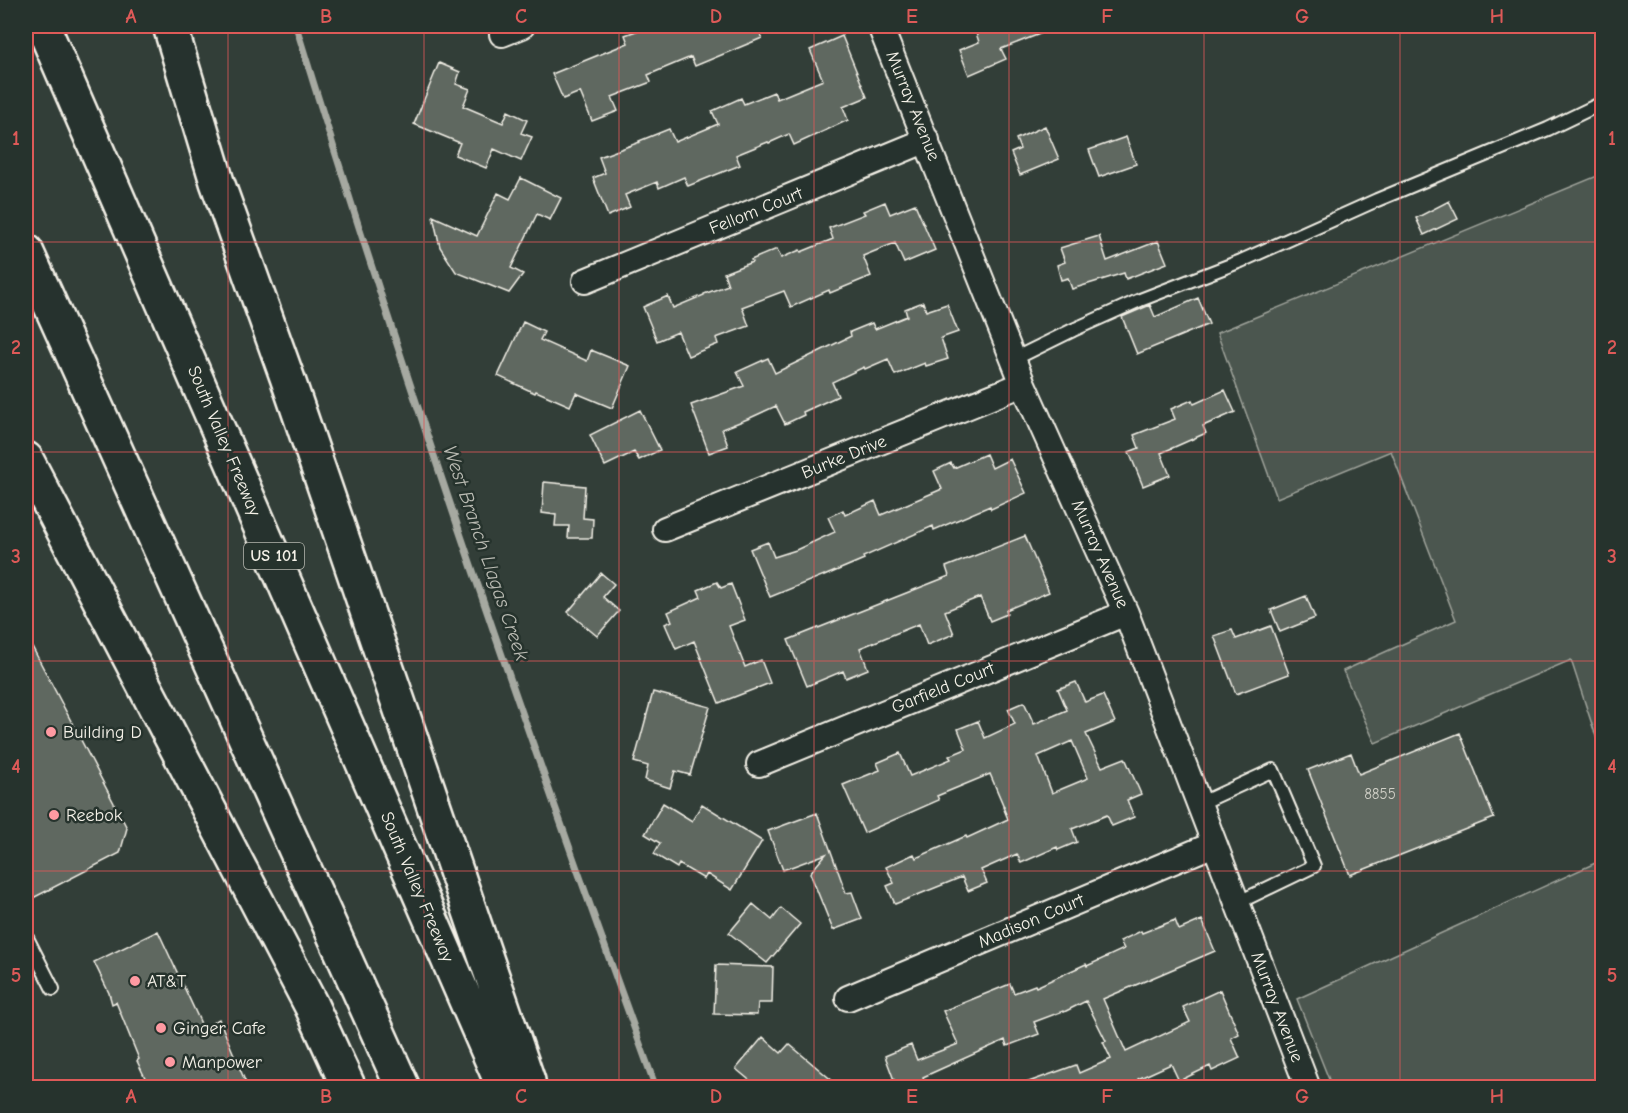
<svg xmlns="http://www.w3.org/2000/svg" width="1628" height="1113" font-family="'Comic Neue',sans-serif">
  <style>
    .green { fill: #4c564f; stroke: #a0a49c; stroke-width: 1.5 }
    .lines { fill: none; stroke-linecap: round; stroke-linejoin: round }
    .stream { stroke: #a6a9a1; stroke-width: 7 }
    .building { fill: #5f6861; stroke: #f4f1e8; stroke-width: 1.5; fill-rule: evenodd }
    .service-casing { stroke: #f4f1e8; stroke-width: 16 }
    .minor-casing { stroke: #f4f1e8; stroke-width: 28 }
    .motorway-casing { stroke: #f4f1e8; stroke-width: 38 }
    .service { stroke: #26332d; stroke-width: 12 }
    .minor { stroke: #26332d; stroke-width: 24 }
    .motorway { stroke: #26332d; stroke-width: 33 }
    .grid { fill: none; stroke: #de5a58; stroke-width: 1.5; stroke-opacity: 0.55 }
    .poi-dot { fill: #ff9aa2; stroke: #26332d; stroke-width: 2 }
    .labels { text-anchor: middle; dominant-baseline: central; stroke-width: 5; stroke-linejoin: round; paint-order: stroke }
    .number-label { font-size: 15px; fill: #cfcfc6 }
    .shield { fill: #26332d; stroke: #b6b8b0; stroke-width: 1.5 }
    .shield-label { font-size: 16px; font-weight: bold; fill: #f4f1e8 }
    .street-label { font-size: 18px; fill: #f4f1e8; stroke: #26332d }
    .poi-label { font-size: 18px; fill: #f4f1e8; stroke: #26332d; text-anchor: start }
    .water-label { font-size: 20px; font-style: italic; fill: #babbb3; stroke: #26332d }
    .neatline { fill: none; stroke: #de5a58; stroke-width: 2 }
    .grid-label { font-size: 20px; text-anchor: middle; font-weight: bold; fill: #de5a58 }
  </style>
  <rect width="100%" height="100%" fill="#323e38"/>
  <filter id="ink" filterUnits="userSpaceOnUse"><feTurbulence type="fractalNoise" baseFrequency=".0167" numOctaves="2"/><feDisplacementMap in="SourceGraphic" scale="12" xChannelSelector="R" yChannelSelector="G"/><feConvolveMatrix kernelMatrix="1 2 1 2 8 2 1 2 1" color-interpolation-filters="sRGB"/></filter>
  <g filter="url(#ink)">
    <path class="green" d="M1602,174V755L1571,660L1375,743L1343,671L1456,620L1391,451L1277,498L1217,333Z
      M1602,860V1087H1332L1297,999Z"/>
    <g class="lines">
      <path class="stream" d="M296,26C405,383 528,736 656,1088"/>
    </g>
    <path class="building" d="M650,26H757L762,38L695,66L691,57L648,75L651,82L612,97L618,111L592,121L580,92L563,99L552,74L628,43L625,35Z
      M993,26H1058V27L1001,49L1006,59L969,75L959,50L979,42L976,33Z
      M842,36L867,97L843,107L848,120L794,145L789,134L769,143L768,142L736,155L740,165L688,186L684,177L659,188L657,182L625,195L630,207L608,216L593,178L605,173L599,157L640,142L639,141L669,129L675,142L718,124L712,111L741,98L744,104L774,92L777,99L823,80L810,50Z
      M439,63L460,72L456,84L470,89L463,106L503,123L508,111L527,120L521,133L532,137L521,161L494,149L486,168L455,155L460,143L414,124Z
      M1045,126L1059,159L1020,175L1011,153L1020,149L1016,139Z
      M1126,137L1136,164L1099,177L1089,150Z
      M521,178L561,198L550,220L537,214L511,268L523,274L509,293L456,272L440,247L433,216L477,236L498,193L510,199Z
      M1449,201L1458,219L1424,235L1416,218Z
      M885,202L890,214L915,204L935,250L904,263L895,243L863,256L871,276L830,293L829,290L791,307L784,291L742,307L749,326L716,338L718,344L688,356L678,332L657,341L643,307L668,296L673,308L704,295V294L728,285L724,273L752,262L751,260L777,249L781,258L800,250L801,252L833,239L829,228L865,214L863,211Z
      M1099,236L1107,261L1158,241L1167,263L1126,279L1124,273L1072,289L1068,278L1061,280L1057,265L1065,262L1060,248Z
      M1198,298L1209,324L1137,354L1122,317L1150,305L1155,317Z
      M923,302L926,311L947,304L958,332L941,338L948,359L926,366L925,363L895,375L888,359L865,369L864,367L832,382L838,396L803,412L804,415L785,424L776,406L750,418L722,429L728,446L709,453L691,405L744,386L737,372L768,358L775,373L851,336L850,332L872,323L875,329L907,316L905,309Z
      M523,322L544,332L540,340L587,361L591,350L630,366L612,408L576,393L570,406L536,391L535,393L498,376Z
      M1225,390L1235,412L1203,426L1206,433L1161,453L1170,475L1143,486L1129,452L1139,448L1134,435L1175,419L1171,409L1192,400L1194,404Z
      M640,410L660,450L639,460L634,452L605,466L590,435Z
      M986,454L992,468L1010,459L1026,493L991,509L990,506L934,530L933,526L863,557L864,559L824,576V575L770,597L750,549L768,542L774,557L796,550L835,532L828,517L843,510L845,515L875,501L881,515L942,489L934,471L951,463L954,468Z
      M544,482L585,486L583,518L593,519L592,538H568L569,526H555L556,515L542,513Z
      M1025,536L1049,592L1006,610L1007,614L990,621L980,597L945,611L954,634L927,645L919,624L860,648L868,669L846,678L843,671L807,686L788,640L949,576L946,567Z
      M601,573L614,584L603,597L619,611L597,636L568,612Z
      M717,582L721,588L731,584L745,620L729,626L745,667L761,660L770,683L719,703L694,641L676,649L665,624L672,621L668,612L701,597L698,590Z
      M1306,596L1315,618L1280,632L1271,610Z
      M1271,626L1289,674L1236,694L1214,636L1232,630L1236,639Z
      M26,635L127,828L120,853L33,898L26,885Z
      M1076,682L1085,702L1103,695L1115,722L1086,734L1102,767L1125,758L1141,794L1127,800L1134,817L1112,826L1107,815L1072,829L1077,842L1058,850L1057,847L1021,863L1017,854L981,870L987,883L968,891L962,877L895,904L887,886L894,883L886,867L914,854L916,858L966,836L967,838L1008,819L1003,807H1004L990,774L937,796L939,800L864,833L843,785L880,770L877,763L900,753L910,776L951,759L949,756L966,749L958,729L978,721L985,738L1015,724L1008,709L1024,702L1034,724L1067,710L1058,689ZM1072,741L1088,778L1052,793L1038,756Z
      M653,692L710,707L690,775L675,771L670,788L645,780L648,766L634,762Z
      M1460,733L1494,818L1350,875L1308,770L1351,753L1359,774Z
      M663,803L692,821L702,804L762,841L732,890L707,874L704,879L679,864L677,868L654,854L660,843L645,834Z
      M817,813L846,893L852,892L862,919L833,930L810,873L826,854L783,870L768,831Z
      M753,904L772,920L781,908L800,924L767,963L729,933Z
      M1175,920L1179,930L1202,920L1215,951L1103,999L1126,1052L1190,1022L1183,1007L1220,990L1239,1034L1231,1038L1240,1058L1212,1071L1210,1066L1179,1081L1171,1064L1138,1079L1139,1082L1127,1088H1020V1085L1076,1065L1079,1073L1111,1059L1103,1042L1106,1041L1086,1001L1064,1012L1063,1011L1034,1022L1039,1034L1007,1046L1005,1040L923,1077L927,1088H897L885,1056L911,1045L917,1060L958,1044L943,1011L1010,984L1014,993L1035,985L1036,987L1086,964L1087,966L1124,949L1120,941L1141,931L1142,933Z
      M158,931L203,1028L219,1019L248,1088H150L137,1061L139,1059L116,1002L112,1004L109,993L94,962Z
      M716,965L773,967L772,1003H758L757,1015L714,1014Z
      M763,1037L781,1053L789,1044L841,1088H759L736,1069Z"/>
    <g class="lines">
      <g class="service-casing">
        <path id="service" d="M1014,359L1073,330L1140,300L1241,261L1377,200L1548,129L1602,103
          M1199,804L1273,770L1314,866L1237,903
          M26,936L53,989"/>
      </g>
      <g class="minor-casing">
        <path id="minor" d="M880,26L1023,384L1126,613L1308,1088
          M502,34L522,26
          M585,281L927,140
          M665,529L1023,384
          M759,764L1126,613
          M848,998L1214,844"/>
      </g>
      <g class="motorway-casing">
        <path id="motorway" d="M43,26L504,1088
          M170,26L217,182L287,377L528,1081L529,1088
          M26,251L403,1088
          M26,459L311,1005L349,1088"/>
      </g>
      <use href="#service" class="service"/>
      <use href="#minor" class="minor"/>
      <use href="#motorway" class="motorway"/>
    </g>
  </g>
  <path class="grid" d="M228,26V1088M424,26V1088M619,26V1088M814,26V1088M1009,26V1088M1204,26V1088M1400,26V1088M26,242H1602M26,452H1602M26,661H1602M26,871H1602"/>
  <g class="poi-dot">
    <circle cx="51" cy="732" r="6"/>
    <circle cx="54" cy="815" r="6"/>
    <circle cx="135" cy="981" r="6"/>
    <circle cx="161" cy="1028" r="6"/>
    <circle cx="170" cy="1062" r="6"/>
  </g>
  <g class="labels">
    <g class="number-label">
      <text x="1380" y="794">8855</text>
    </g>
    <rect class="shield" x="244" y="543" width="60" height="26" rx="4.5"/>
    <g class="shield-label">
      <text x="274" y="556">US 101</text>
    </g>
    <g class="street-label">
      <text transform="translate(913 106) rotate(68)">Murray Avenue</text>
      <text transform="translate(756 211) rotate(-22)">Fellom Court</text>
      <text transform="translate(224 441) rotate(67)">South Valley Freeway</text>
      <text transform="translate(844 457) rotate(-22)">Burke Drive</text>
      <text transform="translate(1100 554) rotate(66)">Murray Avenue</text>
      <text transform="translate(943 688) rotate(-22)">Garfield Court</text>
      <text transform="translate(417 887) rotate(67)">South Valley Freeway</text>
      <text transform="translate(1031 921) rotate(-23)">Madison Court</text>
      <text transform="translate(1277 1007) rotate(69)">Murray Avenue</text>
    </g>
    <g class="poi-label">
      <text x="63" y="732">Building D</text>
      <text x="66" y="815">Reebok</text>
      <text x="147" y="981">AT&amp;T</text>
      <text x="173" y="1028">Ginger Cafe</text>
      <text x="182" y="1062">Manpower</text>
    </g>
    <g class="water-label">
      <text transform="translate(486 553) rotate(71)">West Branch Llagas Creek</text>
    </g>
  </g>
  <rect width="1628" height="1113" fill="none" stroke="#26332d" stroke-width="66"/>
  <rect x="33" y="33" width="1562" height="1047" class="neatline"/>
  <g class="grid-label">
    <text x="131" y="23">A</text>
    <text x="326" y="23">B</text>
    <text x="521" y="23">C</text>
    <text x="716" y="23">D</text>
    <text x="912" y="23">E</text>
    <text x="1107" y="23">F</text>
    <text x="1302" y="23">G</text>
    <text x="1497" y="23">H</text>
    <text x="16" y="145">1</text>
    <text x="1612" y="145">1</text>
    <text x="16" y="354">2</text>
    <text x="1612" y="354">2</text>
    <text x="16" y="563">3</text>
    <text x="1612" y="563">3</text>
    <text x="16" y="773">4</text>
    <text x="1612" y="773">4</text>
    <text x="16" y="982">5</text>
    <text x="1612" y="982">5</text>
    <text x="131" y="1103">A</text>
    <text x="326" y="1103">B</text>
    <text x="521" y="1103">C</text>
    <text x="716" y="1103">D</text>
    <text x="912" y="1103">E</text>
    <text x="1107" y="1103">F</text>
    <text x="1302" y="1103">G</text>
    <text x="1497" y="1103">H</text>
  </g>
</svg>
